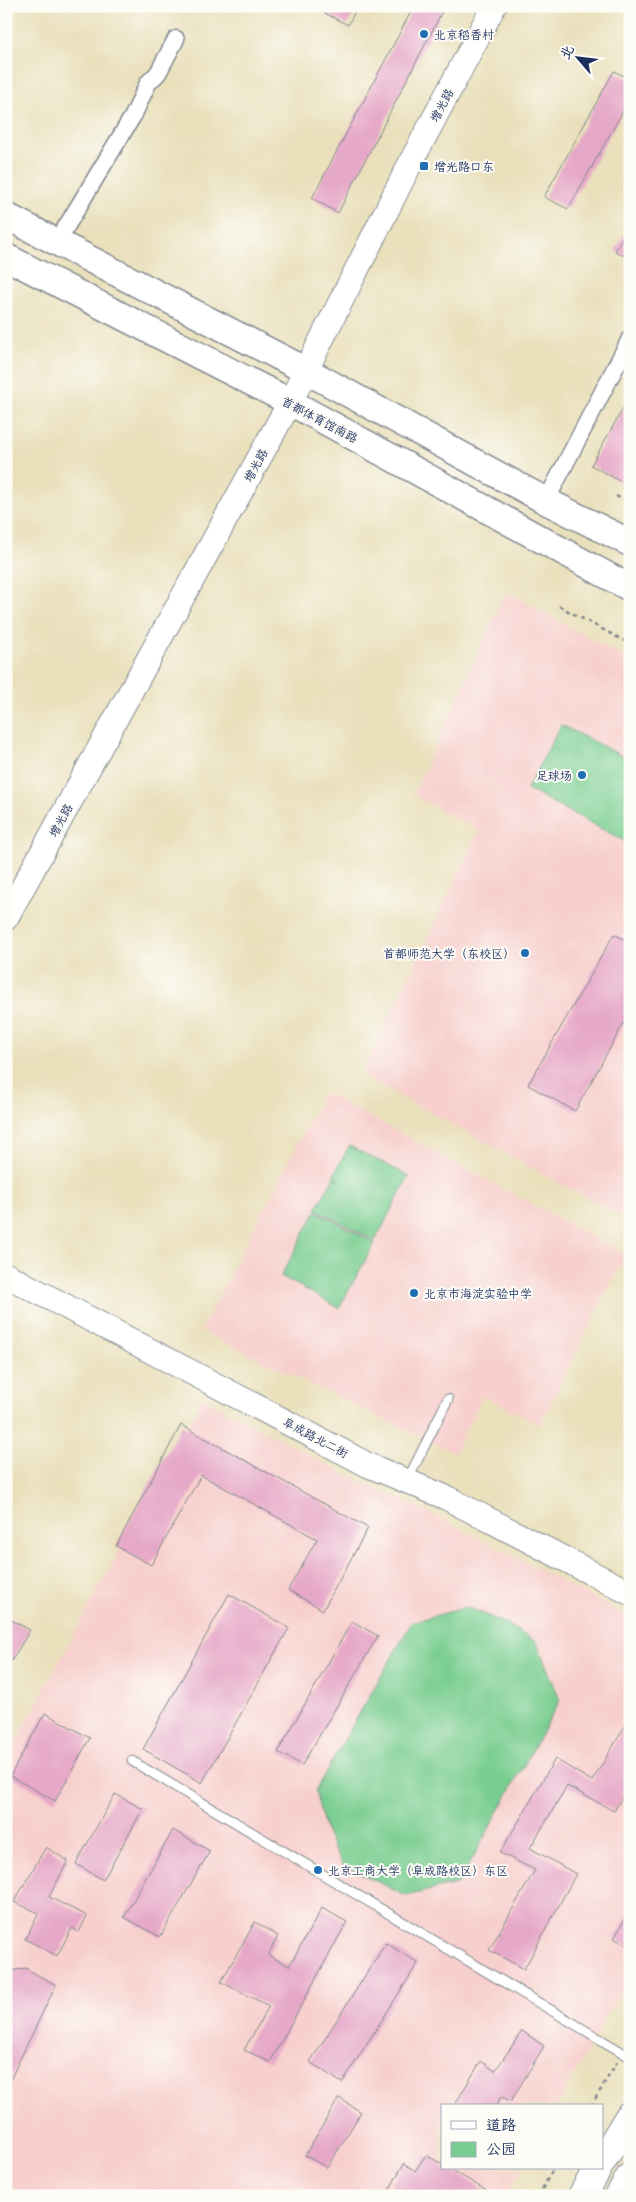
<svg xmlns="http://www.w3.org/2000/svg" width="636" height="2202" font-family="Mali,'LXGW WenKai TC',sans-serif">
  <style>
    .built { fill: #f7d0cd }
    .green { fill: #7ace91; stroke: #4a7e78 }
    .building { fill: #e6a8c8 }
    .lines { fill: none; stroke-linecap: round; stroke-linejoin: round }
    .lane-casing { stroke: #82888d; stroke-width: 11 }
    .street-casing { stroke: #82888d; stroke-width: 19 }
    .secondary-casing { stroke: #82888d; stroke-width: 26 }
    .primary-casing { stroke: #82888d; stroke-width: 29 }
    .highway-casing { stroke: #82888d; stroke-width: 30 }
    .path { stroke: #82888d; stroke-width: 2.5; stroke-dasharray: 4 4; stroke-linecap: butt }
    .lane { stroke: #fff; stroke-width: 9 }
    .street { stroke: #fff; stroke-width: 16 }
    .secondary { stroke: #fff; stroke-width: 24 }
    .primary { stroke: #fff; stroke-width: 26 }
    .highway { stroke: #fff; stroke-width: 28 }
    .poi-dot { fill: #1f6fb2; stroke: #fdfcf7; stroke-width: 2 }
    .labels { text-anchor: middle; dominant-baseline: central; stroke-width: 4; stroke-linejoin: round; paint-order: stroke }
    .poi-label { font-size: 12px; fill: #1b2f5e; stroke: #fdfcf7; text-anchor: start }
    .street-label { font-size: 12px; fill: #1b2f5e; stroke: #fdfcf7 }
  </style>
  <rect width="100%" height="100%" fill="#fdfcf7"/>
  <filter id="ink" filterUnits="userSpaceOnUse"><feTurbulence type="fractalNoise" baseFrequency=".02" numOctaves="2"/><feDisplacementMap in="SourceGraphic" scale="10" xChannelSelector="R" yChannelSelector="G"/><feConvolveMatrix kernelMatrix="1 2 1 2 8 2 1 2 1" color-interpolation-filters="sRGB"/></filter>
  <filter id="wash" filterUnits="userSpaceOnUse"><feTurbulence type="fractalNoise" baseFrequency=".0096" numOctaves="4" result="noise"/><feDisplacementMap in="SourceGraphic" scale="20" xChannelSelector="R" yChannelSelector="G"/><feGaussianBlur stdDeviation="1.12" result="paint"/><feColorMatrix in="noise" values="0 0 0 0 0 0 0 0 0 0 0 0 0 0 0 0 0 1.4 0 .05"/><feComposite in="paint" operator="in"/></filter>
  <g filter="url(#wash)">
    <rect width="100%" height="100%" fill="#eae0bc"/>
    <path class="built" d="M506,591L630,661V1221L361,1075L479,831L413,795Z
      M324,1092L625,1254L540,1425L483,1396L454,1453L201,1331Z
      M202,1398L345,1474L426,1511L630,1617V1979L611,2008L557,2106H442V2168H522L506,2196H6V1760Z"/>
    <path class="green" d="M561,725L630,760V844L527,789Z
      M349,1146L409,1176L375,1241L316,1209L334,1177L340,1180L333,1176Z
      M316,1211L375,1243L339,1308L281,1276Z
      M467,1607L507,1624L537,1643L560,1700L459,1883L406,1896L342,1864L326,1833L315,1791L412,1622Z"/>
    <g id="blocks">
      <path class="building" d="M311,6H358L348,25Z
        M414,6H445L338,213L312,198Z
        M614,71L630,79V99L568,209L544,197Z
        M630,224V259L615,251Z
        M630,396V470L623,483L591,465Z
        M614,934L630,942V1012L575,1111L528,1085Z
        M181,1425L368,1528L323,1610L288,1590L317,1539L201,1475L151,1565L116,1546Z
        M229,1594L289,1628L202,1783L143,1749Z
        M6,1617L30,1630L6,1670Z
        M352,1621L378,1636L302,1765L278,1752Z
        M45,1713L90,1738L55,1801L10,1776Z
        M630,1718V1784L614,1811L567,1786L530,1848L576,1874L524,1969L489,1950L535,1870L500,1853L555,1759L592,1781Z
        M115,1794L143,1809L103,1880L76,1864Z
        M173,1830L210,1851L160,1937L124,1917Z
        M46,1847L68,1861L49,1897L87,1916L79,1932L72,1928L57,1956L25,1939L39,1913L14,1902Z
        M322,1908L347,1922L270,2062L244,2050L269,2006L221,1982L255,1922L278,1936L268,1955L289,1966Z
        M630,1911V1947L614,1938Z
        M386,1943L418,1963L342,2083L310,2062Z
        M25,1968L56,1985L6,2088V1982L12,1971Z
        M522,2031L544,2046L511,2101L501,2097L496,2106H454L481,2061L495,2071Z
        M339,2098L361,2112L327,2168L305,2155Z
        M426,2155L442,2164V2168H449L495,2196H386L404,2163L415,2171Z"/>
    </g>
  </g>
  <g filter="url(#ink)">
    <use href="#blocks" fill-opacity="0" stroke="#82888d" stroke-width="1"/>
    <g class="lines">
      <g class="lane-casing">
        <path id="lane" d="M407,1481L448,1399
          M132,1761L630,2057"/>
      </g>
      <g class="street-casing">
        <path id="street" d="M57,242L134,114L148,83L158,73L176,39
          M546,501L630,339"/>
      </g>
      <g class="secondary-casing">
        <path id="secondary" d="M6,918L290,402L412,160L494,6
          M6,1275L368,1465L447,1498L630,1593"/>
      </g>
      <g class="primary-casing">
        <path id="primary" d="M6,216L307,371L546,501L630,543
          M6,257L290,402L630,588"/>
      </g>
      <g class="highway-casing">
        <path id="highway" d="M602,2161L630,2115
          M582,2196L598,2168
          M619,2196L630,2177"/>
      </g>
      <path class="path" d="M616,496L630,503
        M559,606L630,644
        M591,2106L617,2062
        M538,2196L554,2168"/>
      <use href="#lane" class="lane"/>
      <use href="#street" class="street"/>
      <use href="#secondary" class="secondary"/>
      <use href="#primary" class="primary"/>
      <use href="#highway" class="highway"/>
    </g>
  </g>
  <g class="poi-dot">
    <circle cx="424" cy="34" r="5"/>
    <rect x="419" y="161" width="10" height="10" rx="2.5"/>
    <circle cx="582" cy="775" r="5"/>
    <circle cx="525" cy="953" r="5"/>
    <circle cx="414" cy="1293" r="5"/>
    <circle cx="318" cy="1870" r="5"/>
  </g>
  <g class="labels">
    <g class="poi-label">
      <text x="434" y="34">北京稻香村</text>
      <text x="434" y="166">增光路口东</text>
      <text x="572" y="775" text-anchor="end">足球场</text>
      <text x="515" y="953" text-anchor="end">首都师范大学（东校区）</text>
      <text x="424" y="1293">北京市海淀实验中学</text>
      <text x="328" y="1870">北京工商大学（阜成路校区）东区</text>
    </g>
    <g class="street-label">
      <text transform="translate(441 105) rotate(-62)">增光路</text>
      <text transform="translate(320 419) rotate(28)">首都体育馆南路</text>
      <text transform="translate(255 465) rotate(-61)">增光路</text>
      <text transform="translate(60 820) rotate(-61)">增光路</text>
      <text transform="translate(316 1437) rotate(28)">阜成路北二街</text>
    </g>
  </g>
  <rect width="636" height="2202" fill="none" stroke="#fdfcf7" stroke-width="25"/>
  <rect x="441" y="2104" width="162" height="65" fill="#fdfcf7" stroke="#a3aaba"/>
  <rect x="451" y="2121" width="25" height="8" fill="#ffffff" stroke="#a3aaba"/>
  <text x="486" y="2130" font-size="15" fill="#1b2f5e">道路</text>
  <rect x="451" y="2142" width="25" height="15" fill="#7ace91" stroke="#a3aaba"/>
  <text x="486" y="2154" font-size="15" fill="#1b2f5e">公园</text>
  <g transform="translate(578 58) rotate(298)" stroke="#fdfcf7" stroke-width="4" paint-order="stroke">
  <path d="M0-4L9 19L0 12L-9 19Z" fill="#1b2f5e"/>
  <text y="-8" font-size="14" font-weight="bold" text-anchor="middle" fill="#1b2f5e">北</text>
  </g>
</svg>
